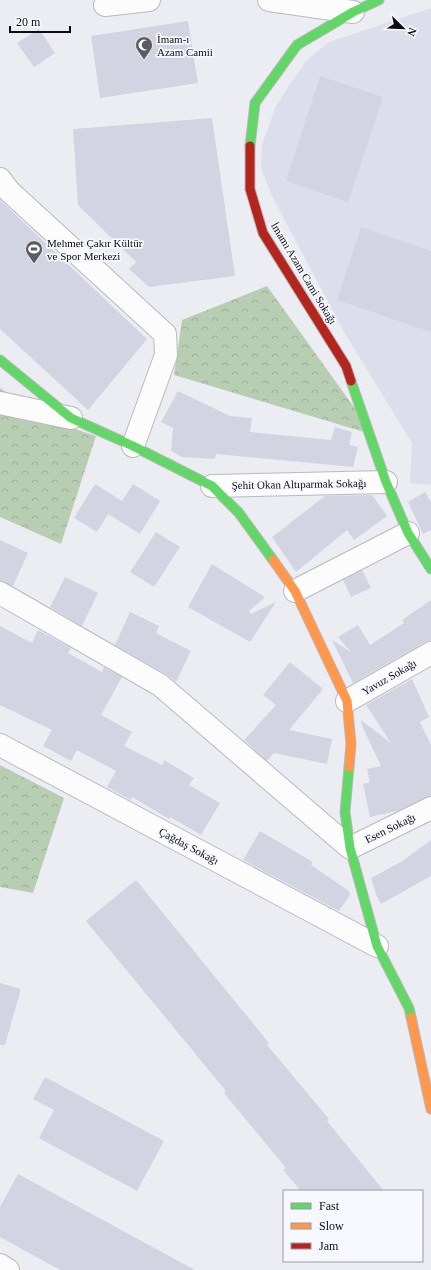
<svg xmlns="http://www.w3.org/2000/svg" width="431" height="1270" font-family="Georgia,serif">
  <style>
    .built { fill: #dcdeeb }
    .forest { fill: url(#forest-crowns) }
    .building { fill: #d2d4e1 }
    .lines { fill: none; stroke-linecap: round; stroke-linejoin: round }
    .street-casing { stroke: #b9b9be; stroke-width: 24 }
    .fast-casing { stroke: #b9b9be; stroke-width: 11 }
    .slow-casing { stroke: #b9b9be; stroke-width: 11 }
    .jam-casing { stroke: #b9b9be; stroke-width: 11 }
    .street { stroke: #fcfcfd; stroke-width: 22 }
    .fast { stroke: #63d668; stroke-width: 9 }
    .slow { stroke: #ff974d; stroke-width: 9 }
    .jam { stroke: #b3261e; stroke-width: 9 }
    .labels { text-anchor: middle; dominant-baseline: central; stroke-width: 3.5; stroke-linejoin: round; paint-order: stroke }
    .poi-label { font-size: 11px; fill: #0d0d11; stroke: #f7f8ff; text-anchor: start }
    .street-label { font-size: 11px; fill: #0d0d11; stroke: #f7f8ff }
  </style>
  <defs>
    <pattern id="forest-crowns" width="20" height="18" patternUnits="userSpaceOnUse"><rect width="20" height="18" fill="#b7ceb2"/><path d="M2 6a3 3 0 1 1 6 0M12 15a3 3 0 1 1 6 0" fill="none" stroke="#9cb098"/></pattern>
  </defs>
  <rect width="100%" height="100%" fill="#ecedf3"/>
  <path class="built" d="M431,8V485L410,483L412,443L344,332L272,196L261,168L262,145L275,108L289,85L308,59L329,42Z"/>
  <path class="forest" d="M267,286L374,435L174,375L182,320Z
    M0,388L48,420L96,436L61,544L0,517Z
    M0,765L64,798L33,893L0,887Z"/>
  <path class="building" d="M188,21L198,83L100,98L91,36Z
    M39,29L55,53L34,67L17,43Z
    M320,76L383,97L348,202L286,181Z
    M212,118L235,276L149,287L129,269L136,262L78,205L73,129Z
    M0,200L147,339L88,410L0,329Z
    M361,227L431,251V332L337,300Z
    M178,391L230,416L252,418L250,432L331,440L335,427L352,432L349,445L358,447L353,467L216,454L215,459L182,457L171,451L173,428L161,422Z
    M95,484L122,501L133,484L160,501L140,534L108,514L97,532L74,518Z
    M425,492L431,502V530L423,534L408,502Z
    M372,495L387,516L354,540L347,530L296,572L272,537L325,496Z
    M156,532L180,547L154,587L130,572Z
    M0,540L28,553L13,586L0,581Z
    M212,564L265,597L249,611L251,614L276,602L250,642L188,607Z
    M362,570L371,588L351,597L343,580Z
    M65,577L98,593L82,626L50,607Z
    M431,600V641L425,642L353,683L332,640L351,652L338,637L358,625L370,645L404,623L402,620Z
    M130,612L159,626L156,633L191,651L176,682L166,674L115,645Z
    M0,626L32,643L38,630L71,648L68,653L102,672L104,667L122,677L101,715L132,732L124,746L162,765L164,760L194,778L189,785L220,803L201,835L170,817L169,819L132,797L131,800L107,787L116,771L77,750L71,761L43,746L52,730L0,705Z
    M290,662L323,689L289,730L332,739L327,764L274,753L267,761L244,740L276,705L263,695Z
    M412,679L429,717L420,722L431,745V796L397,811L370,817L363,784L370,782L367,769L381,766L362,726L361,720L391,743L366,705Z
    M260,831L313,862L311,865L349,891L350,895L339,911L243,860Z
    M431,840V876L381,904L376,894L371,878L401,862Z
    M136,880L269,1043L267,1045L329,1119L327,1121L384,1191H301L283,1170L286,1168L224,1093L226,1091L86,921Z
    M0,983L21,989L5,1045H0Z
    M45,1077L164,1141L137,1191L39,1138L54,1110L33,1099Z
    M18,1174L101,1219L195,1270H60L0,1237V1207Z"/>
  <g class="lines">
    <g class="street-casing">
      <path id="street" d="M269,0L353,12
        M105,5L149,0
        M0,179L9,191L165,334L166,355L133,446
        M0,403L71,418
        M212,486L386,482
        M295,591L408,533
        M0,593L160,685L350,848L431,808
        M347,701L431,653
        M0,745L377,946
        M0,1265L8,1270"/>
    </g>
    <g class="fast-casing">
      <path id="fast" d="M250,146L255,103L297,45L353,12L379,0
        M0,360L71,418L133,446L212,486L239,513L273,560
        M351,381L386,482L408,533L431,569
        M349,767L345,812L350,848L377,946L409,1008L411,1017"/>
    </g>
    <g class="slow-casing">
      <path id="slow" d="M273,560L295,591L347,701L351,744L349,767
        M411,1017L431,1109"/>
    </g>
    <g class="jam-casing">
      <path id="jam" d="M250,146V189L263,233L346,366L351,381"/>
    </g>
    <use href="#street" class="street"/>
    <use href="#fast" class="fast"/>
    <use href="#slow" class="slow"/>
    <use href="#jam" class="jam"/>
  </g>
  <defs>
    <g id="mosque-pin" transform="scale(0.9)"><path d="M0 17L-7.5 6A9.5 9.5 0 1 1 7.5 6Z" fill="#5b5b60" stroke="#f7f8ff"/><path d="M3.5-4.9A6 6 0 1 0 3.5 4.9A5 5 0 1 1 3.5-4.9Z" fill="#fff"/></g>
    <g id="stadium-pin" transform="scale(0.9)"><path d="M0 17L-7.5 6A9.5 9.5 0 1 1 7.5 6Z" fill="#5b5b60" stroke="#f7f8ff"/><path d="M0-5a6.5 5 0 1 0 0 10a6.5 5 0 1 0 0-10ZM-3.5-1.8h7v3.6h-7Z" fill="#fff"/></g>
  </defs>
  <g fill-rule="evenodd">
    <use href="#mosque-pin" x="144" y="45"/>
    <use href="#stadium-pin" x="34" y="249"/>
  </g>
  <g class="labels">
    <g class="poi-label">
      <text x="157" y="39">İmam-ı<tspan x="157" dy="13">Azam Camii</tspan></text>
      <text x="47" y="243">Mehmet Çakır Kültür<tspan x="47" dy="13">ve Spor Merkezi</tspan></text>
    </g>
    <g class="street-label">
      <text transform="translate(304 273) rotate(59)">İmamı Azam Cami Sokağı</text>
      <text transform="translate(299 484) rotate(-1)">Şehit Okan Altıparmak Sokağı</text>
      <text transform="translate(389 677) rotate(-30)">Yavuz Sokağı</text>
      <text transform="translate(390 828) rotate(-26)">Esen Sokağı</text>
      <text transform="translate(189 846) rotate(28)">Çağdaş Sokağı</text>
    </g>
  </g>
  <rect x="283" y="1190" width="140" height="72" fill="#f7f8ff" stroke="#999aa0"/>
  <rect x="291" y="1203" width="20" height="6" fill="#63d668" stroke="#999aa0"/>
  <text x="319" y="1210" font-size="12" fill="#0d0d11">Fast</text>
  <rect x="291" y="1223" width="20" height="6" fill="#ff974d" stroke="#999aa0"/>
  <text x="319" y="1230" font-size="12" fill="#0d0d11">Slow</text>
  <rect x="291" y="1243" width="20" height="6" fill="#b3261e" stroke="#999aa0"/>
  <text x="319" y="1250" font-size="12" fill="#0d0d11">Jam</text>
  <g transform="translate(403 28) rotate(113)" stroke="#f7f8ff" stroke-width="3" paint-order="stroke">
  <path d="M0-3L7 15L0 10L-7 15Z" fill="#0d0d11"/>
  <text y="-6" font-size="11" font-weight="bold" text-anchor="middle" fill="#0d0d11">N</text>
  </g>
  <path d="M10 26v6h60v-6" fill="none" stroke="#0d0d11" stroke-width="2"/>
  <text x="16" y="26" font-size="12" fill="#0d0d11" stroke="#f7f8ff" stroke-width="3" paint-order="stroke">20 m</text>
</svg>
